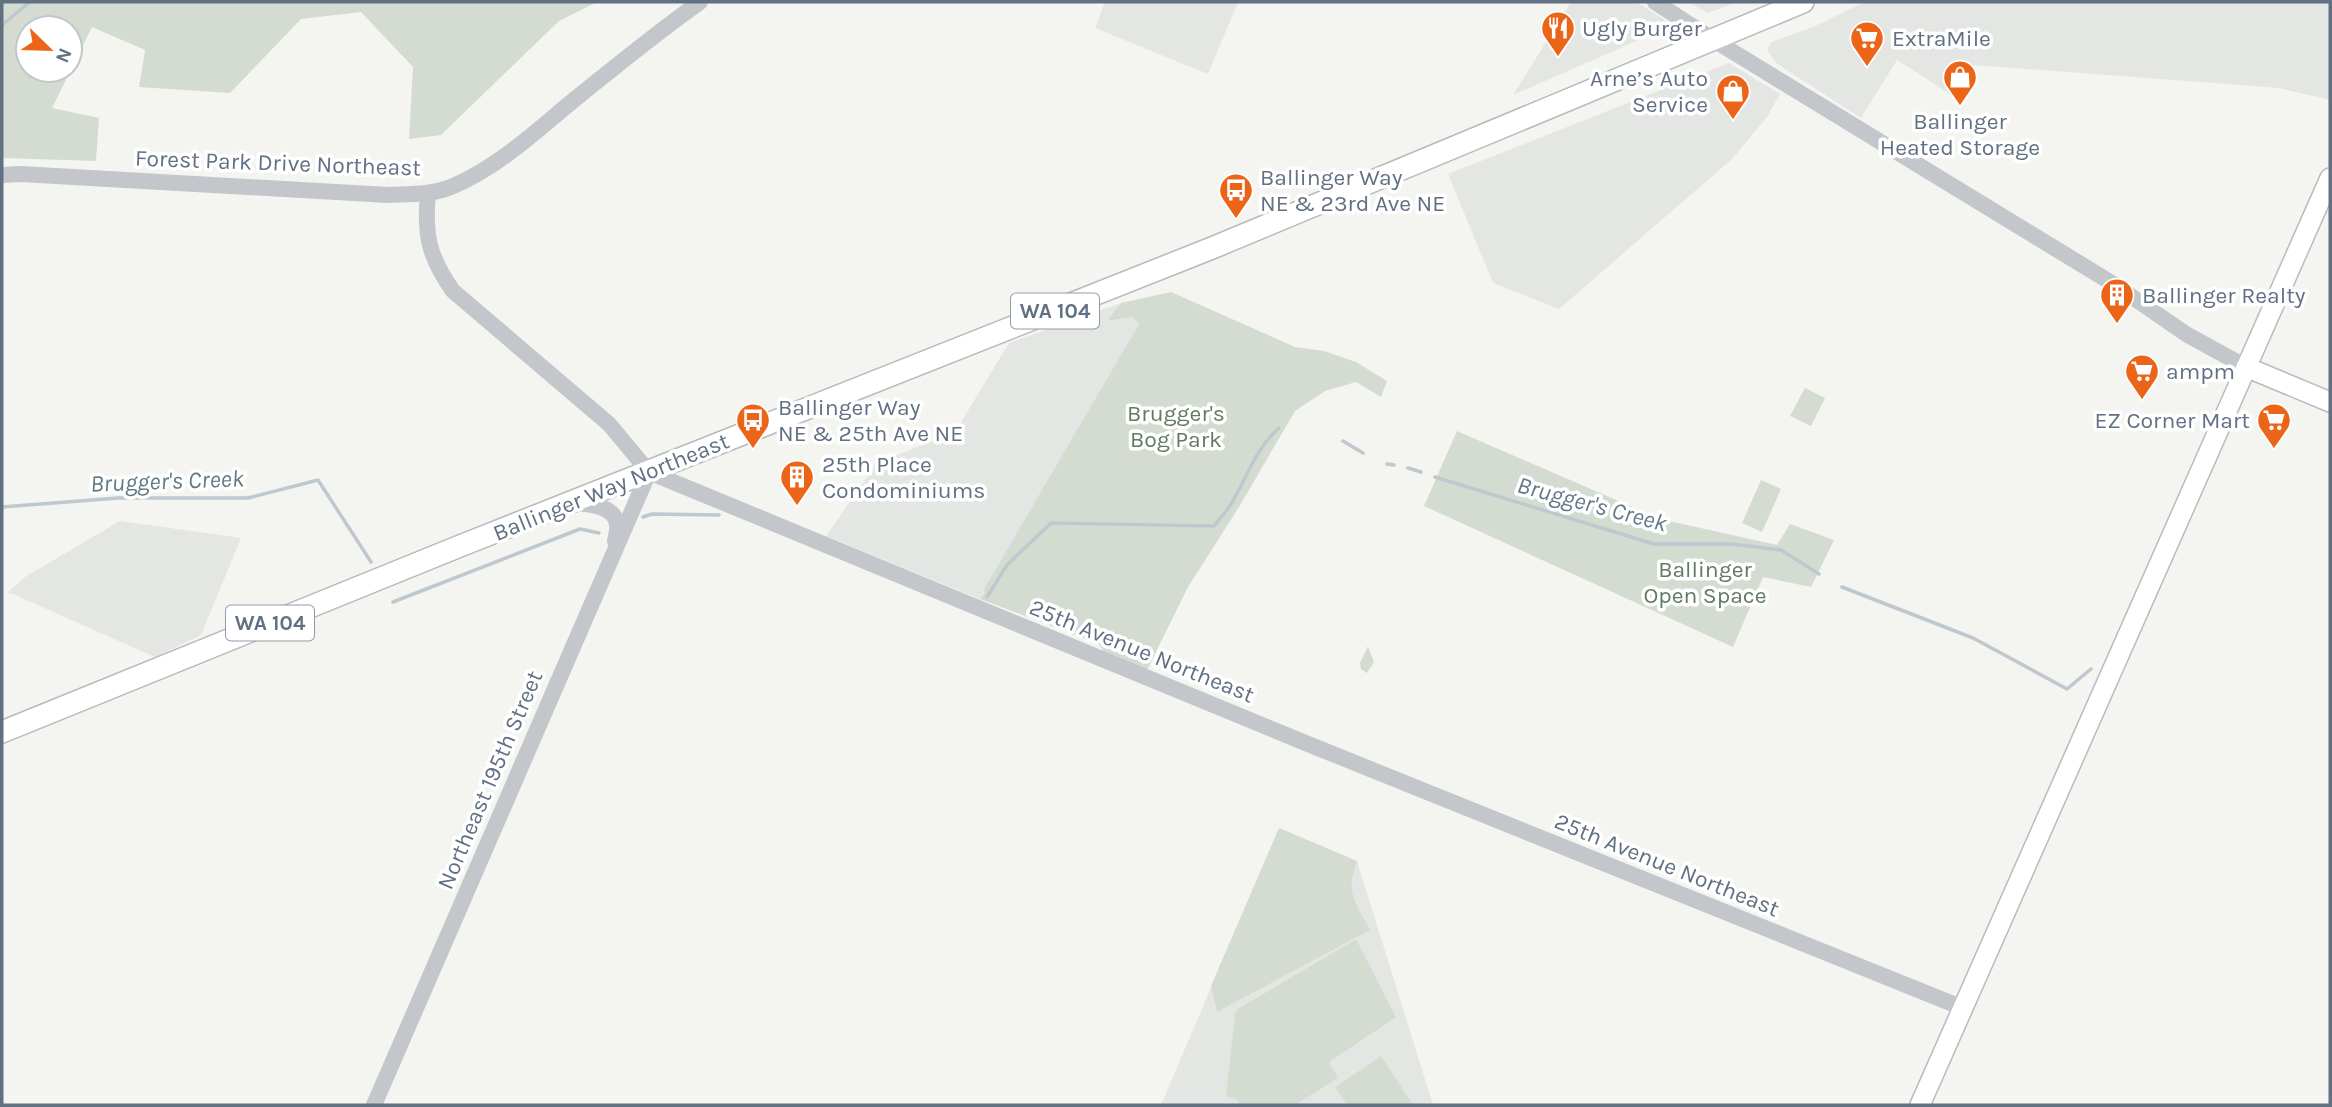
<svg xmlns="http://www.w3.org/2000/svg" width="2332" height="1107" font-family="Karla,sans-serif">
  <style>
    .built { fill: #e4e6e3 }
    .green { fill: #d4dcd1; fill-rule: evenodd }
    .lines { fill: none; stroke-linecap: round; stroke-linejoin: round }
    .stream { stroke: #bfc8ce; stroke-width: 3.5 }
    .secondary-casing { stroke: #b8bbc0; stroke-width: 22 }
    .primary-casing { stroke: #b6b9be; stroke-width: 24 }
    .tertiary { stroke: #c3c6ca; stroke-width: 16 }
    .secondary { stroke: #fff; stroke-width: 19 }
    .primary { stroke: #fff; stroke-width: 21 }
    .labels { text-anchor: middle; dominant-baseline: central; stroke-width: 7; stroke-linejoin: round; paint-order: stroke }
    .shield { fill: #fff; stroke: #909ba8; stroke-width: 2 }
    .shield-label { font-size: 21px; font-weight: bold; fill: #617083 }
    .poi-label { font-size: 23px; fill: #617083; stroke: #fff; text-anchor: start }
    .street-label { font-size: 23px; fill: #617083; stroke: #fff }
    .park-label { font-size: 23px; fill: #627a61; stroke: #fff }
    .water-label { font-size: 24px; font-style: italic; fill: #627987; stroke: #fff }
  </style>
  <rect width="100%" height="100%" fill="#f4f4f0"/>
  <path class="built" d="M1105,2H1238L1208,74L1095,28Z
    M1571,2H1636L1673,25L1513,95Z
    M1688,2H1737L1708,13Z
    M1865,2H2330V100L2279,88L1974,65L1953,96L1897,60L1861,118L1776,63L1767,50L1771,42L1811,28Z
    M1729,63L1780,94L1767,117L1733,158L1559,309L1493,283L1448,174Z
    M1121,303L1107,321L1132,317L1139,324L980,599L826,536L877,463L955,432L1009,343Z
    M120,521L241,538L201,635L155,657L8,592L25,577Z
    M1279,828L1357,861L1433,1105H1161Z"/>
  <path class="green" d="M2,2H597L559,21L441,135L409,139L413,67L361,12L301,19L230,93L139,87L145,50L92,27L52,108L99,118L96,161L2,158ZM70,28V70H28V28Z
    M1171,292L1295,347L1324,351L1356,362L1387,381L1381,397L1356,382L1325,391L1295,411L1239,507L1188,587L1147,670L1105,654L1099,644L980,599L985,592L983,591L1139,324L1132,317L1107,321L1121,303Z
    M1805,388L1825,398L1811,426L1790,416Z
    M1457,431L1660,519L1777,545L1790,524L1834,540L1811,587L1763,577L1733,647L1424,506Z
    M1761,480L1781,489L1762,532L1742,523Z
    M1368,646L1374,662L1367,673L1361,669L1360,663Z
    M1279,828L1357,861C1345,894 1355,900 1370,930L1217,1012L1211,986Z
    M1356,939L1396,1017L1329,1062L1338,1078L1295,1105H1240L1236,1099L1226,1096L1235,1014L1238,1009Z
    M1381,1056L1413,1105H1347L1335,1087Z"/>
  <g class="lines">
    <path class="stream" d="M2,25L30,2
      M1343,441L1363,453
      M1387,464L1394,465
      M1408,468L1421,472
      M1435,477L1654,544H1732L1781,550L1819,574
      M2,507L118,498H248L318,480L371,562
      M643,517L652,514L719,515
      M1842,587L1973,638L2067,689L2091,669
      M987,597L1007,565L1051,523L1214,526C1221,517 1229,509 1234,499C1248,474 1257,447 1279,428
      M393,602L580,529L599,533"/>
    <g class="secondary-casing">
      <path id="secondary" d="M2246,367L2330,402
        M1920,1105L2330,178"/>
    </g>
    <g class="primary-casing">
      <path id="primary" d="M2,732L460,546L1212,248L1803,2"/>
    </g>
    <path class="tertiary" d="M1655,2L1712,39L2115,285L2186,334L2246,367
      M2,175L21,174L388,195C409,194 431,195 451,187C496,168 532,135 569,104C612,69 655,34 700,2
      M428,194C424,235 429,257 453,291L609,424L649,472L1308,744L1963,1008
      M575,503C589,504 615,506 617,524C618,529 616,536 615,541
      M374,1105L649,472"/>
    <use href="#secondary" class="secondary"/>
    <use href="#primary" class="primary"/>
  </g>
  <defs>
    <g id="restaurant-pin" transform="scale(1.75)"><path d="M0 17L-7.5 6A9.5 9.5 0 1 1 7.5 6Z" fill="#ec6418" stroke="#fff"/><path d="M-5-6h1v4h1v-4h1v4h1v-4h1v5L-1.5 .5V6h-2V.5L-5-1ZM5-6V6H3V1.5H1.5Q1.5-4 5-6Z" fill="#fff"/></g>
    <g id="supermarket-pin" transform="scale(1.75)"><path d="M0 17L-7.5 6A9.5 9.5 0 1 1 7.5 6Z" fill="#ec6418" stroke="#fff"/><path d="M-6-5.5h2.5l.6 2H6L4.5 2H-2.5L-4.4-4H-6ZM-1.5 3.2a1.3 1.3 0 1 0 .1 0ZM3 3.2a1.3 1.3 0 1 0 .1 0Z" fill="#fff"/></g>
    <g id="shop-pin" transform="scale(1.75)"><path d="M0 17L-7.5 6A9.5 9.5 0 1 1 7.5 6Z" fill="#ec6418" stroke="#fff"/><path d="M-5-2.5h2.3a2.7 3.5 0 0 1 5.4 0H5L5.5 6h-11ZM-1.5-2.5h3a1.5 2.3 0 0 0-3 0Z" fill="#fff"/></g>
    <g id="bus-pin" transform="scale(1.75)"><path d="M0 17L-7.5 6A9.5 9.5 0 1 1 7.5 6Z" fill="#ec6418" stroke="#fff"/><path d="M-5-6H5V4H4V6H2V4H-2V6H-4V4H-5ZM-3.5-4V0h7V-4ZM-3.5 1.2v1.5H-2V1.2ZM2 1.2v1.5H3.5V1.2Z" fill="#fff"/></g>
    <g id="building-pin" transform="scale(1.75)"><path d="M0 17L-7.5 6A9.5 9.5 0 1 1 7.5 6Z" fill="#ec6418" stroke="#fff"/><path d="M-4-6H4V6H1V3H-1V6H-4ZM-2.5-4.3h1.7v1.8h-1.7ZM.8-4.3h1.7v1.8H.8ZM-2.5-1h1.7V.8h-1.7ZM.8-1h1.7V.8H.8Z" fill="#fff"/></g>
  </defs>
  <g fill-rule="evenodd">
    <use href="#restaurant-pin" x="1558" y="28"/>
    <use href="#supermarket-pin" x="1867" y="38"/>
    <use href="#shop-pin" x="1960" y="77"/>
    <use href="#shop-pin" x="1733" y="91"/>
    <use href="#bus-pin" x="1236" y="190"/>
    <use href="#building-pin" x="2117" y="295"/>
    <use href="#supermarket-pin" x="2142" y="371"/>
    <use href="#bus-pin" x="753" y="420"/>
    <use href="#supermarket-pin" x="2274" y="420"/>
    <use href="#building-pin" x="797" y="477"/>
  </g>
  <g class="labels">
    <g class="shield">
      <rect x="1011" y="293.5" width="88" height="35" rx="5"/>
      <rect x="226" y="605.5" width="88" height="35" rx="5"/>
    </g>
    <g class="shield-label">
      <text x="1055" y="311">WA 104</text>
      <text x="270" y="623">WA 104</text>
    </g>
    <g class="poi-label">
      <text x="1582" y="28">Ugly Burger</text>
      <text x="1892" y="38">ExtraMile</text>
      <text x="1708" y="78" text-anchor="end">Arne’s Auto<tspan x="1708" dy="26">Service</tspan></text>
      <text x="1960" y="121" text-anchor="middle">Ballinger<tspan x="1960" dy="26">Heated Storage</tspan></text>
      <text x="1260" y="177">Ballinger Way<tspan x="1260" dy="26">NE &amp; 23rd Ave NE</tspan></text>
      <text x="2142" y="295">Ballinger Realty</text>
      <text x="2166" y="371">ampm</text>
      <text x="778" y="407">Ballinger Way<tspan x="778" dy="26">NE &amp; 25th Ave NE</tspan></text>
      <text x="2250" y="420" text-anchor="end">EZ Corner Mart</text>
      <text x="822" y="464">25th Place<tspan x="822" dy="26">Condominiums</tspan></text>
    </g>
    <g class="street-label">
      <text transform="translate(278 163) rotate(2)">Forest Park Drive Northeast</text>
      <text transform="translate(611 487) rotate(-22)">Ballinger Way Northeast</text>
      <text transform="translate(1142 651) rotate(22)">25th Avenue Northeast</text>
      <text transform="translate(490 780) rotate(-67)">Northeast 195th Street</text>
      <text transform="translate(1667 865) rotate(22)">25th Avenue Northeast</text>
    </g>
    <g class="park-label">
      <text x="1176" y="413">Brugger's<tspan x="1176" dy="26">Bog Park</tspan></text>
      <text x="1705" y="569">Ballinger<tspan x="1705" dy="26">Open Space</tspan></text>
    </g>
    <g class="water-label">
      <text transform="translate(167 481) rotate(-2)">Brugger's Creek</text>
      <text transform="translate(1592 504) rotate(15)">Brugger's Creek</text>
    </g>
  </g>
  <rect width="2332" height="1107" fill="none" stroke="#617083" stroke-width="7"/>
  <g transform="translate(49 49) rotate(113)"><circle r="33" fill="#ffffff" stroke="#c0c6cd" stroke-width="2"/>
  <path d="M0-5L12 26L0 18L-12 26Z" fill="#ec6418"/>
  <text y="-10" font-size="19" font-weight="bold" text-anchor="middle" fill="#617083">N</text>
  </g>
</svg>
